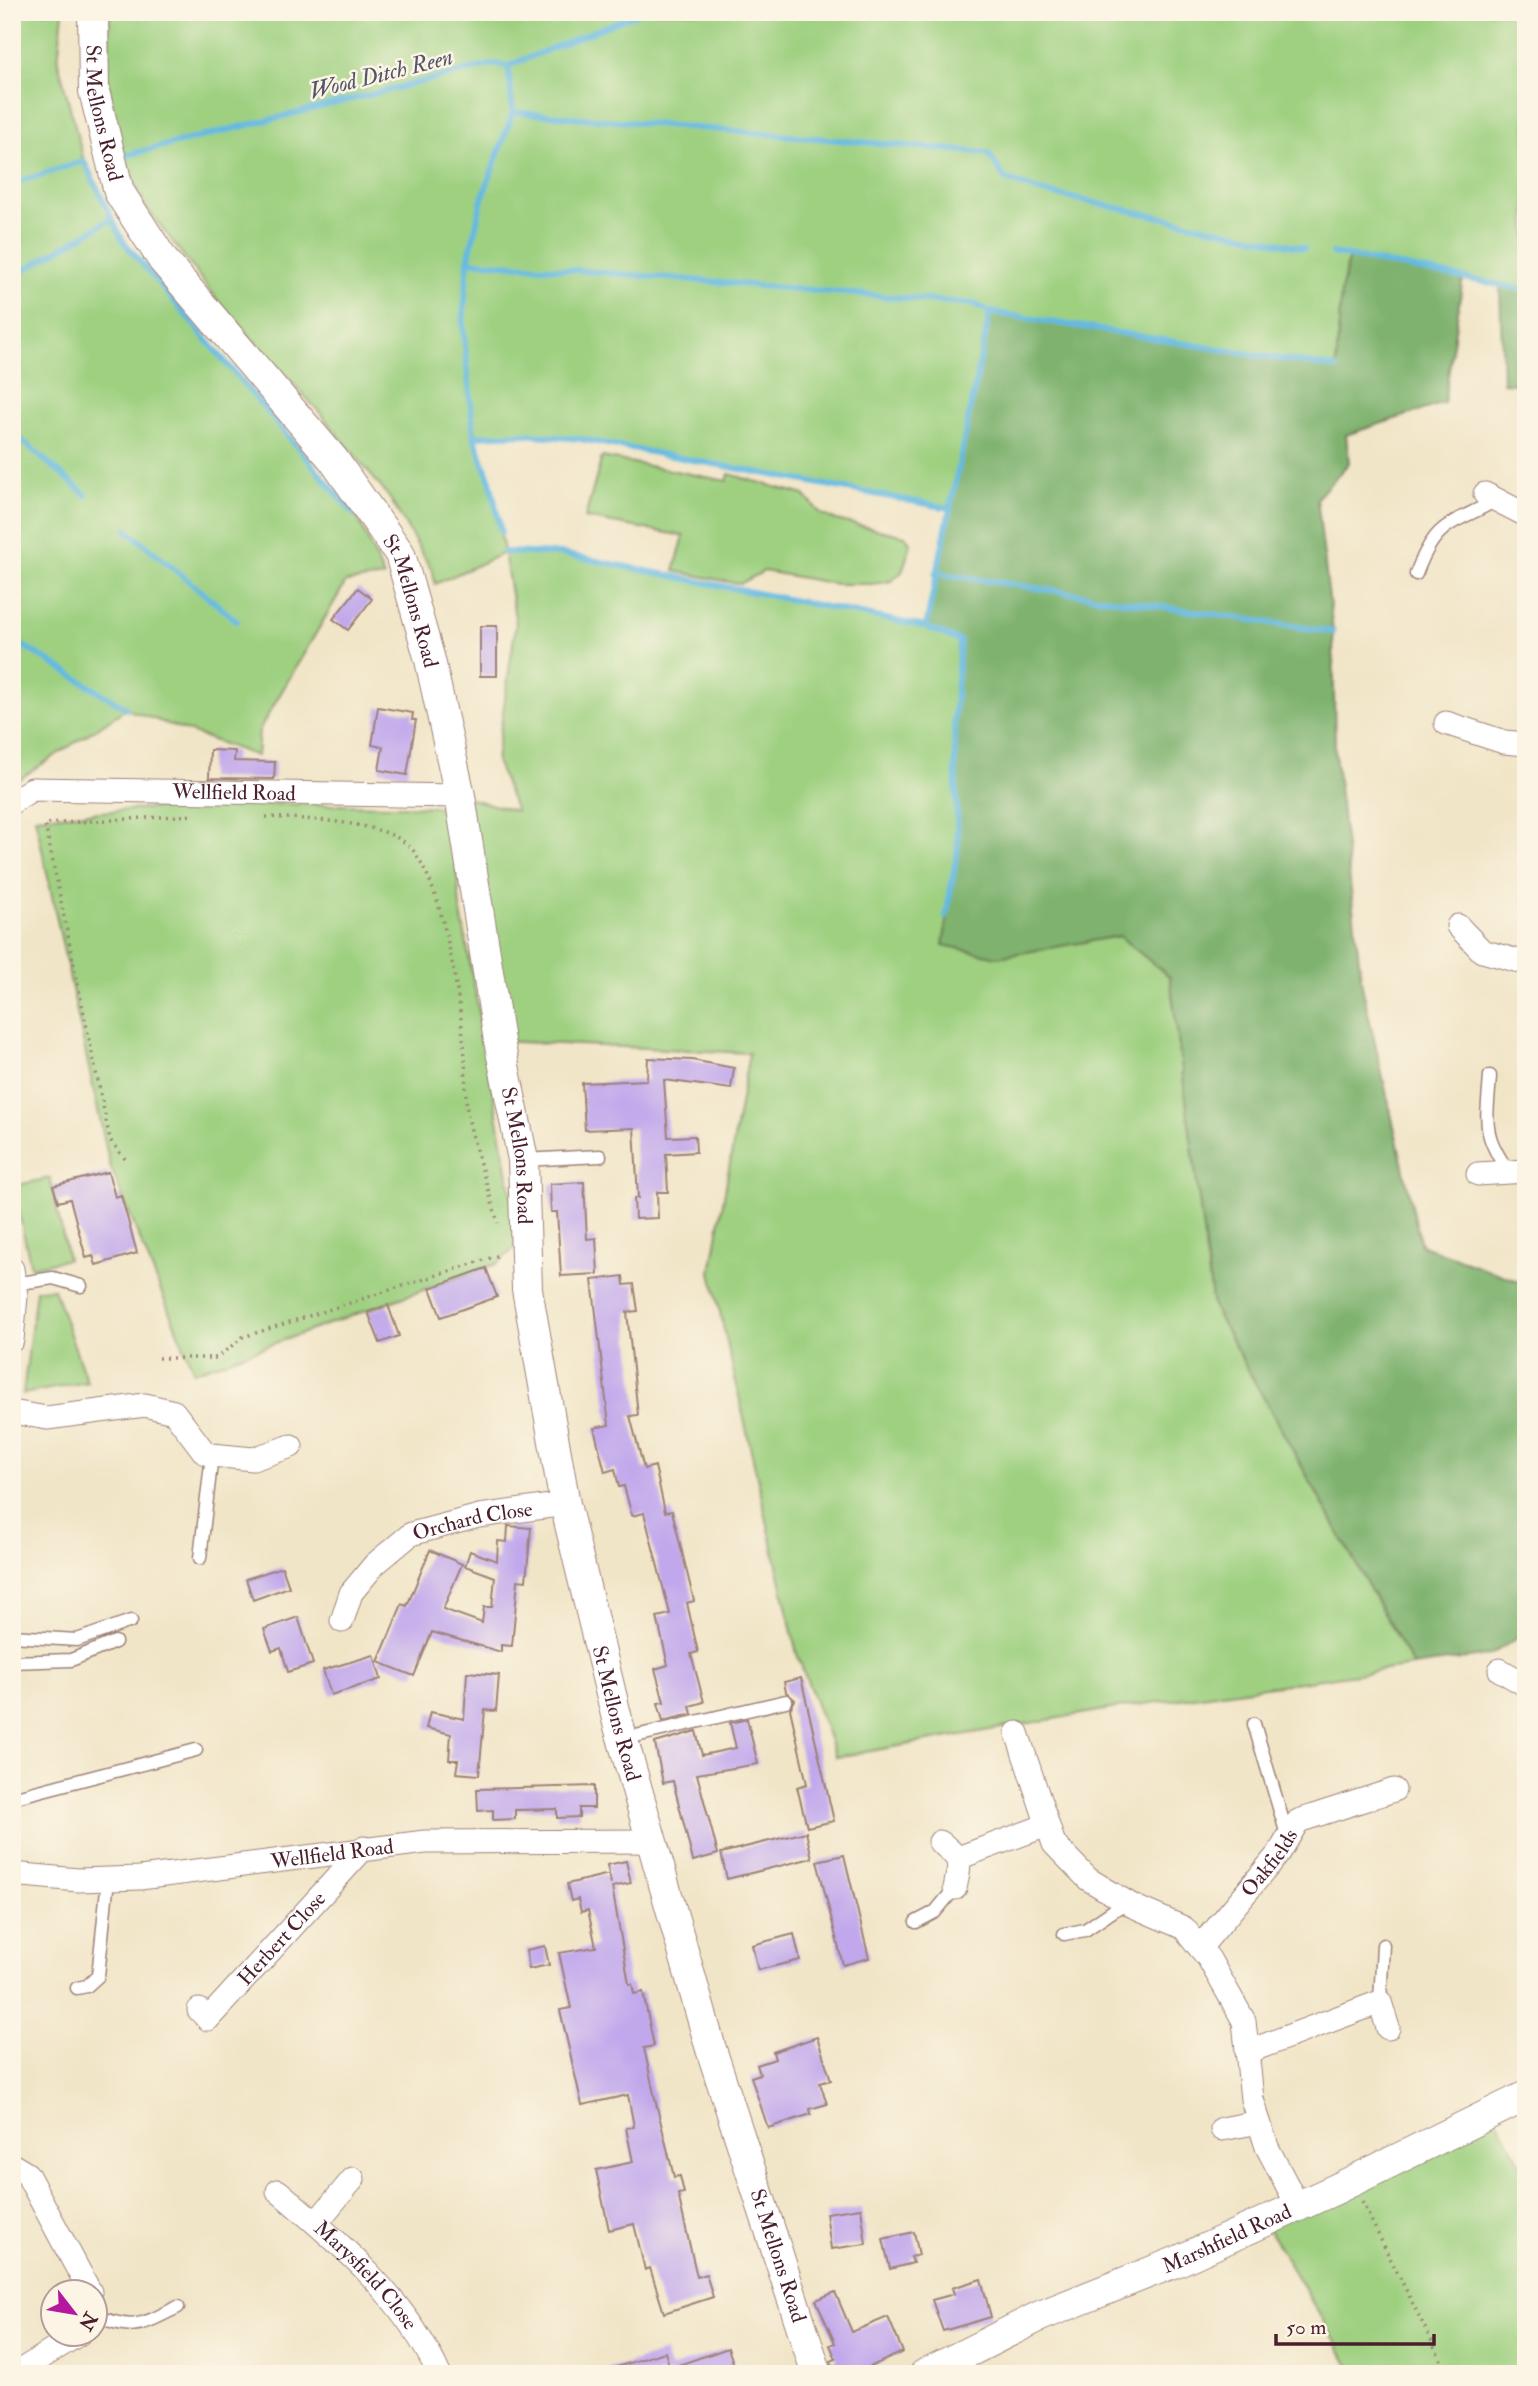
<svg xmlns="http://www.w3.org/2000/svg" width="1538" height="2386" font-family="'IM FELL Double Pica',serif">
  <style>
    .green { fill: #9ed080; stroke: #747856; stroke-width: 2 }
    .forest { fill: #7eb26e; stroke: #64684c; stroke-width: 2 }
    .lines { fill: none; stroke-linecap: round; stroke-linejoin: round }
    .stream { stroke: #65b9e1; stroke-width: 6 }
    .building { fill: #c1a8ec }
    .service-casing { stroke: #9e8279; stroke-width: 15 }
    .minor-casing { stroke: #9e8279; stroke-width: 25 }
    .tertiary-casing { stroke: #9e8279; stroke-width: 32 }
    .path { stroke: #9e8279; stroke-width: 3.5; stroke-dasharray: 2 5; stroke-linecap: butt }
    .service { stroke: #fff; stroke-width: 12 }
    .minor { stroke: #fff; stroke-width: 23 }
    .tertiary { stroke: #fff; stroke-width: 30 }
    .labels { text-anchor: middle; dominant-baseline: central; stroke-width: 5; stroke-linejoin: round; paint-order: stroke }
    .street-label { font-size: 21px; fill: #4a1f2b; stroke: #fcf5e5 }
    .water-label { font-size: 23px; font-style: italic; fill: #53556b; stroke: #fcf5e5 }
  </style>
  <rect width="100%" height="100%" fill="#fcf5e5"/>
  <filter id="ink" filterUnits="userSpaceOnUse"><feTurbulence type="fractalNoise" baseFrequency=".0143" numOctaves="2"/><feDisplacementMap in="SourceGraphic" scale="14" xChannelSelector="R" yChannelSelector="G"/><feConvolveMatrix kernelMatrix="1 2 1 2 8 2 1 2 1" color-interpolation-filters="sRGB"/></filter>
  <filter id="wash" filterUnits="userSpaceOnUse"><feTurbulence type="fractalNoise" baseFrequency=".00686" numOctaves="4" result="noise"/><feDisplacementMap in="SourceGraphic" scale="28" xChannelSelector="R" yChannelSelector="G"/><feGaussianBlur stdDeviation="1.57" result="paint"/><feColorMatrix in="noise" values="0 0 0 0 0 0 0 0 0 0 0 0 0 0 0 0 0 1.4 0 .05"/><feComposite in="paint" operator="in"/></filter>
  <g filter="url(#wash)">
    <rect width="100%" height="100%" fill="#f1e5c7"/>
    <path class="green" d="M12,12H63L58,61L84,161L123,241L358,518L384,577L346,582L259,730L257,756L126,709L12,784Z
      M110,12H1526V290L1349,256L1341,293L1336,368L991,312L949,508L580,439L523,434L474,437L491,484L504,552L562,554L926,627L960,641L954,722L958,848L946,917L997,957L1119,936L1170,977L1213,1307L1413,1666L1116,1708L836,1757L797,1654L711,1272L749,1053L499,1041L460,796L516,811L496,761L516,623L504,553L435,584L433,572L389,497L322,415L219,302L145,206L123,156L107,78Z
      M602,457L727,481L729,474L804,495L821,514L836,520L905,536L911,544L902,572L891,581L874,584H836L764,571L740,584L674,571L684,536L585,518Z
      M222,803L451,807L460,907L516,1220L515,1248L496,1264L194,1372L110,1166L35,817Z
      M50,1178L68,1259L31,1267L13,1186Z
      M54,1289L87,1382L23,1394L36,1290Z
      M1493,2112L1526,2174V2374H1355L1264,2222Z"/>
    <path class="forest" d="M1349,256L1463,278L1444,403L1346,435L1349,463L1317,498L1333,632L1335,753L1362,986L1421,1245L1526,1284V1633L1490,1655L1413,1666L1213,1307L1170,977L1119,936L997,957L943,945L958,848L954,722L960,642L926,627L990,312L1336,368L1341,293Z
      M1500,285L1526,290V385L1503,383Z"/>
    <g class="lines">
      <path class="stream" d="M513,112L988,153L1005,179L1039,191L1304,248
        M123,156L494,64L508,66L641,12
        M12,184L84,161L123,241L354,514
        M1332,253L1526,290
        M468,261L974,304L990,312L1336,368
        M12,277L110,220
        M12,432L86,495
        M474,436L523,434L580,439L949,508
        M127,530L237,621
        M501,532L491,484L474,436L463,325L468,261L482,199L513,112L508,66
        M504,552L562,554L926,627L960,641L954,722L958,848L946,917
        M935,573L1333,632
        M926,627L990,312
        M12,639L126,708"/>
    </g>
    <g id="blocks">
      <path class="building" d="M358,588L372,599L348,630L333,619Z
        M480,626H497V676H480Z
        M378,707L413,713L412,720H416L407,775L379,770L383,747L372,745Z
        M210,750L235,751L234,761L275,762L274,779L209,778Z
        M648,1058L692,1060L734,1068L731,1089L664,1080L668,1137L695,1136L696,1152L666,1154L668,1192H657L658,1218L635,1219L634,1198H638L634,1128L585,1130L582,1083L647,1080Z
        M108,1172L115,1197L121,1195L137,1253L96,1265L93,1256L86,1258L70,1199L58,1202L53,1186Z
        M584,1182L587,1239L596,1238L598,1274L561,1276L557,1212H551L550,1184Z
        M486,1268L497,1297L441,1317L430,1288Z
        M623,1276L624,1285L634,1284L638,1311L627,1312L638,1415L630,1416L644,1469L655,1466L665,1512L672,1511L694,1601L687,1603L698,1652L691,1654L704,1702L690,1706L692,1714L663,1721L658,1703L664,1702L655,1669L668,1665L657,1617L670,1614L644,1513L632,1516L624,1486L619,1487L615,1469L605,1472L594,1428L609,1425L592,1280Z
        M388,1305L399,1336L380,1343L368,1312Z
        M508,1526L531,1528L526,1581L518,1580L512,1646L501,1645V1652L432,1632L414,1676L378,1662L402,1604L407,1606L430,1550L462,1564L443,1609L482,1623L484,1607H492L495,1577L465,1566L470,1551L497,1561L498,1541L507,1542Z
        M282,1567L289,1587L253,1600L246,1579Z
        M298,1617L313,1664L288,1672L281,1648L272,1651L264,1629Z
        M374,1655L381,1679L331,1695L323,1670Z
        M467,1672L499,1675L496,1711L485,1710L479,1775L456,1773L458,1760H449L451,1734L426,1728L430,1712L464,1719Z
        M801,1678L834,1821L807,1827L797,1787L807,1784L790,1709L795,1700L786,1692L784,1682Z
        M747,1719L758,1764L697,1774L718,1854L693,1861L673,1781L663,1783L655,1743L696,1731L702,1755L736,1748L730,1723Z
        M594,1786V1808H579V1817L557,1818V1809L515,1810V1819L493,1820V1810L478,1811L477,1789Z
        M806,1832L812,1858L727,1879L721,1853Z
        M844,1855L869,1958L843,1965L817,1861Z
        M626,1861L631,1883L612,1887L629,1984H632L634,1994L643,1992L654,2046L644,2048L656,2103L674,2177L680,2176L684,2193L678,2194L697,2277L706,2274L713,2297L664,2313L650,2268L645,2270L634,2224L609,2230L596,2170L633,2162L626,2128L634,2127L628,2095L582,2105L560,2010L571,2008L559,1953L596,1947L588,1910L581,1912L578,1899L571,1901L567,1884L609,1874L611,1884L607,1865Z
        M794,1934L800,1960L758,1970L752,1945Z
        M545,1946L549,1965L529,1969L526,1950Z
        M817,2037L831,2080L820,2083L827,2104L810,2109L811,2114L768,2128L751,2077L760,2074L757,2065L775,2059L773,2052Z
        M861,2208L866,2244L831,2249L826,2213Z
        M914,2232L919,2255L911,2257L913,2263L890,2269L883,2239Z
        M981,2279L991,2317L943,2331L932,2300L954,2294L952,2288Z
        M835,2292L852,2332L888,2317L903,2352L854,2374H834L831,2361L836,2359L830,2345L835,2343L816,2300Z
        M728,2348L737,2374H608L607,2370L665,2352L670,2368Z"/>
    </g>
  </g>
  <g filter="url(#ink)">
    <use href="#blocks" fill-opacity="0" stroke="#9e8279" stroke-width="2"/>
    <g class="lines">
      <g class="service-casing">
        <path id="service" d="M1416,574C1437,519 1451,526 1496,500
          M1490,1076C1487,1122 1481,1133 1509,1172
          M523,1160L600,1156
          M14,1284L53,1278L81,1286
          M200,1558L212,1455
          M12,1636L77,1640L131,1621
          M12,1662L71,1660L115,1642
          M1254,1724L1288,1838
          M623,1739L786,1701
          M12,1798L196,1750
          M916,1922L935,1912L955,1888
          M1064,1934L1085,1930L1126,1902
          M77,1988L87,1986L98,1976L108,1879
          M1380,2002L1383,1945
          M94,2315C135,2332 141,2325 178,2307"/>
      </g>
      <g class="minor-casing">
        <g id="minor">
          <path d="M1485,494L1526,515"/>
          <path d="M1446,723L1504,742L1526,744"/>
          <path id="s1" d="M12,802L32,789L460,796"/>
          <path d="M1458,926L1482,951L1526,963"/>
          <path d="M1478,1174L1526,1171"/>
          <path d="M12,1269L16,1296L12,1340"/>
          <path d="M12,1412L47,1418L145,1405L174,1412L205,1453L212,1455L253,1459L291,1446"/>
          <path id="s2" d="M342,1621L351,1593L375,1564L411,1534L479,1516L565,1504"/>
          <path d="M1500,1670L1526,1685"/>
          <path d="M1017,1733L1054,1844L1088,1879L1133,1906L1184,1928L1209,1959L1244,2021L1252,2099L1259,2122L1267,2147L1298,2206"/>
          <path d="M940,1842C962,1860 961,1860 955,1888"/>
          <path d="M958,1858L1047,1825"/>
          <path id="s3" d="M12,1874L78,1880L140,1878L425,1842L653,1841"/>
          <path id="s4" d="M1200,1948L1279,1853L1298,1821L1394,1790"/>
          <path id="s5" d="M199,2010L208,2019L364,1848"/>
          <path d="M1247,2052L1380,2002L1388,2028"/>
          <path d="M1222,2129L1259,2122"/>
          <path d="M12,2165L27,2174L90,2292"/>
          <path id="s6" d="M278,2191C340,2243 405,2298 439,2374"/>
          <path d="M316,2223L353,2179"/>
          <path d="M15,2374L79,2334"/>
        </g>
      </g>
      <g class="tertiary-casing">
        <g id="tertiary">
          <path id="s7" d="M93,12L94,91L119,192L163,260L333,459L400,554L430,660L460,796L499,1041L523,1160L527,1289L565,1504L618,1723L711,2049L817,2374"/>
          <path id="s8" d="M925,2374L1040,2316L1178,2261L1336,2189L1526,2096"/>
        </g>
      </g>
      <path class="path" d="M266,817C302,819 384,820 410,847C444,882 461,1007 465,1056C466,1074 465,1092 467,1110C473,1147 488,1186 498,1223
        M125,1159L110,1140L45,824L195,815
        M158,1358H216L243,1337L500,1255
        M1362,2202L1448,2374"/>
      <use href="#service" class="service"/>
      <use href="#minor" class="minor"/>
      <use href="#tertiary" class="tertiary"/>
    </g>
  </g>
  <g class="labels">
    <g class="street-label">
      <text stroke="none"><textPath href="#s7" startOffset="102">St Mellons Road</textPath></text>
      <text stroke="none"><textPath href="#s7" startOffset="690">St Mellons Road</textPath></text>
      <text stroke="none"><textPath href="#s1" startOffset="226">Wellfield Road</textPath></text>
      <text stroke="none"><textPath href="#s7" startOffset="1256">St Mellons Road</textPath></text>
      <text stroke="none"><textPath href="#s2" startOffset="177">Orchard Close</textPath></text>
      <text stroke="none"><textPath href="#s7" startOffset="1824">St Mellons Road</textPath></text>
      <text stroke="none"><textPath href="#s3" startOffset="322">Wellfield Road</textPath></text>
      <text stroke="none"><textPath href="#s4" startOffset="110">Oakfields</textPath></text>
      <text stroke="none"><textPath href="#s5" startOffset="122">Herbert Close</textPath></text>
      <text stroke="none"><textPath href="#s8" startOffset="331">Marshfield Road</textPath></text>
      <text stroke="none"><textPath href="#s7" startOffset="2390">St Mellons Road</textPath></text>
      <text stroke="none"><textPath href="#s6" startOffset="122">Marysfield Close</textPath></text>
    </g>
    <g class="water-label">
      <text transform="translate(381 74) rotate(-14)">Wood Ditch Reen</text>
    </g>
  </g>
  <rect width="1538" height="2386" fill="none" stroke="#fcf5e5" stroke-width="42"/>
  <g transform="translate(74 2313) rotate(121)"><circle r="33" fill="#fcf5e5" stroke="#b59f9b" stroke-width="2"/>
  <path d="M0-5L12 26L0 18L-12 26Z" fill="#b5179e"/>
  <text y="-10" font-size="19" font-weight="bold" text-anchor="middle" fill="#4a1f2b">N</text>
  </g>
  <path d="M1276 2334v10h158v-10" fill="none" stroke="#4a1f2b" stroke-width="3.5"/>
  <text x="1286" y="2334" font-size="21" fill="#4a1f2b" stroke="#fcf5e5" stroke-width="5" paint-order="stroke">50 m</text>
</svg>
